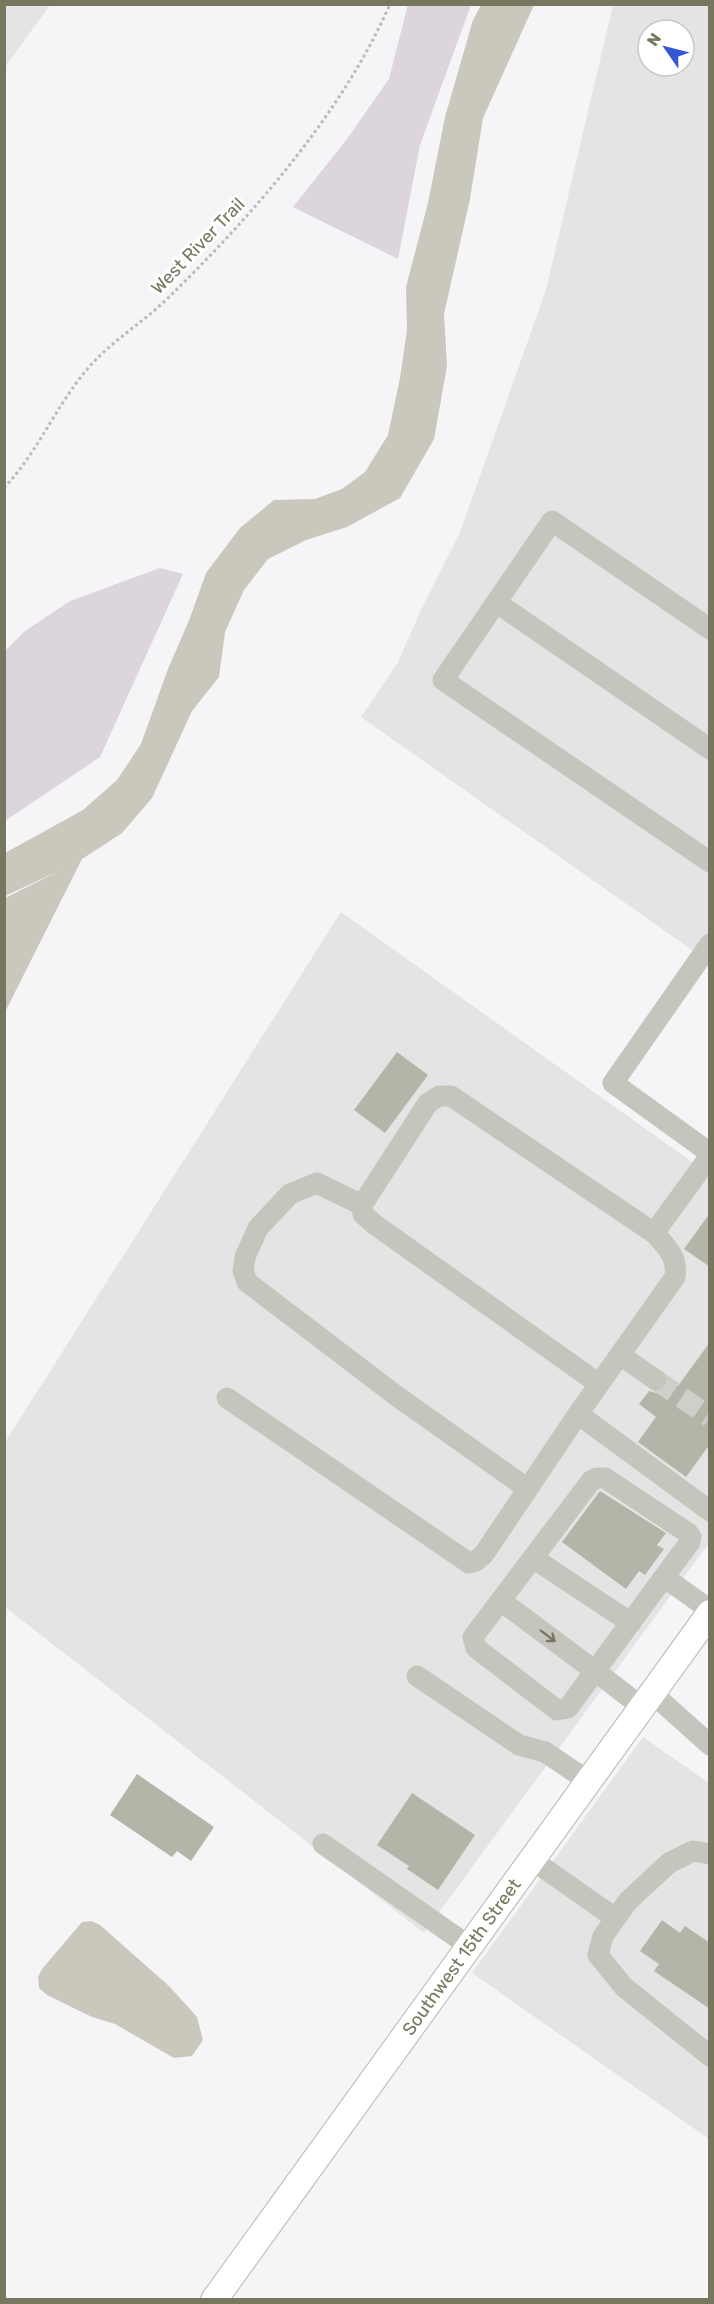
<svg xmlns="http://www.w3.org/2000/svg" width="714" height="2304" font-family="Rubik,sans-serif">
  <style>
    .built { fill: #e5e4e4; fill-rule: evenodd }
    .green { fill: #ddd5dc }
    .water { fill: #cac7bc }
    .building { fill: #b5b4a8 }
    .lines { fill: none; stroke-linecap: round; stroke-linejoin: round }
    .minor-tunnel { stroke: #cfcec9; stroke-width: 21; stroke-dasharray: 21 10; stroke-linecap: butt }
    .major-casing { stroke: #b8b8af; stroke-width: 28 }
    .path { stroke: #bcbcb6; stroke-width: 3; stroke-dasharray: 3 3; stroke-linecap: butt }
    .minor { stroke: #c5c5be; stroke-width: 21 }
    .major { stroke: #fff; stroke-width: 26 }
    .oneway { stroke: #77775f }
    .labels { text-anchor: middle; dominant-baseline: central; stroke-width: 6; stroke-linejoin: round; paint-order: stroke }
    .street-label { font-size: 18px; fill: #77775f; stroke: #fff }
  </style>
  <rect width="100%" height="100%" fill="#f5f4f6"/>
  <path class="built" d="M5,4L50,5L5,67L4,5Z
    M613,5H709V962L361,717L397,664L421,610L459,535L546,290ZM648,30H684V66H648Z
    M341,912L709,1174V1543L424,1933L5,1607L4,1444Z
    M643,1737L709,1783V2139L472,1973Z"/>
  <path class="green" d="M408,4L471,5L420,145L398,259L293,207L347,139L389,79Z
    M160,568L183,574L100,757L5,821V651L25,631L70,601Z"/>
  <path class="water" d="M481,5H534L483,118L470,199L444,314L447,366L434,439L400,498L347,527L306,540L268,559L244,590L225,632L219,677L192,711L152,798L122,833L82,859L5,1012V898L63,869L5,896V853L83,810L117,780L141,744L168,669L190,618L206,573L240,528L274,500L315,499L342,489L365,472L388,435L400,378L407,330L406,287L428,203L445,117L473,20Z
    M91,1921L100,1925L170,1987L197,2017L203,2040L192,2056L174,2058L115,2024L92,2017L47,1995L39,1988L38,1977L42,1969L82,1922Z"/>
  <path class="building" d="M397,1052L428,1075L385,1133L354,1110Z
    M710,1213V1267L684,1249Z
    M710,1342V1444L686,1477L638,1442L656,1417L639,1404L649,1391L656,1393L666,1388L668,1378L678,1386Z
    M600,1491L666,1533L657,1545L664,1549L645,1575L639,1571L626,1589L562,1542Z
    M137,1774L214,1827L191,1861L177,1851L172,1857L110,1815Z
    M412,1793L475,1835L438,1890L407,1869L409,1866L377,1845Z
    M662,1920L680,1933L685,1926L710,1943V2009L654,1971L659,1964L640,1951Z"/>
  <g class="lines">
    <path class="minor-tunnel" d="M656,1380L710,1417"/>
    <g class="major-casing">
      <g id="major">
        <path id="s1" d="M214,2300L710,1613"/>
      </g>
    </g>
    <path class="path" d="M4,488C39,451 57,403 90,366C114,339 144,322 169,297C253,215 343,112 390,4"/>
    <path class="minor" d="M497,603L710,749
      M710,629L552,521L443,680L710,862
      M710,944L613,1083L710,1153
      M362,1205L317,1183L290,1194L258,1228L245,1257L243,1271L247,1282L398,1397L528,1489
      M654,1233L710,1156
      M620,1355L656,1380
      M599,1384L374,1224L363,1214L362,1205L428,1103L439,1096H451L654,1233C667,1247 678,1257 675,1277L578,1414L710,1511
      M227,1398L469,1563L476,1561L484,1554L578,1414
      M533,1558L631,1623
      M501,1601L595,1671L568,1708L557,1710L476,1648L473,1637L591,1481L597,1478H605L688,1533L691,1537L690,1542L664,1577
      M417,1676L519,1745L545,1752L588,1781
      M652,1693L710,1745
      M642,1707L595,1671L664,1577L710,1610
      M323,1844L469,1946
      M710,1854L693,1851L669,1863L628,1901L603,1936L598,1955L624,1987L710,2056
      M531,1859L615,1918"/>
    <use href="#major" class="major"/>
  </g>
  <defs><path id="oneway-shaft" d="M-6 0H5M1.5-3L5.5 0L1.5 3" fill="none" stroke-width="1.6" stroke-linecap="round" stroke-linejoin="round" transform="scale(1.5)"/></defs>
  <use class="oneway" href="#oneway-shaft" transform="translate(548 1636) rotate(37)"/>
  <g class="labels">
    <g class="street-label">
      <text transform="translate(198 246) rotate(-46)">West River Trail</text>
      <text stroke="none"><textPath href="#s1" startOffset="423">Southwest 15th Street</textPath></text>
    </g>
  </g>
  <rect width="714" height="2304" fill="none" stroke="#77775f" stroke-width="12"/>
  <g transform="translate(666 48) rotate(305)"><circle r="28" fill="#ffffff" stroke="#c9c9bf" stroke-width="1.5"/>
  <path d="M0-4.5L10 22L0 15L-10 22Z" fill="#3756d3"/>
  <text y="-9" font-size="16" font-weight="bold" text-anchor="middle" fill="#77775f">N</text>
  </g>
</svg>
